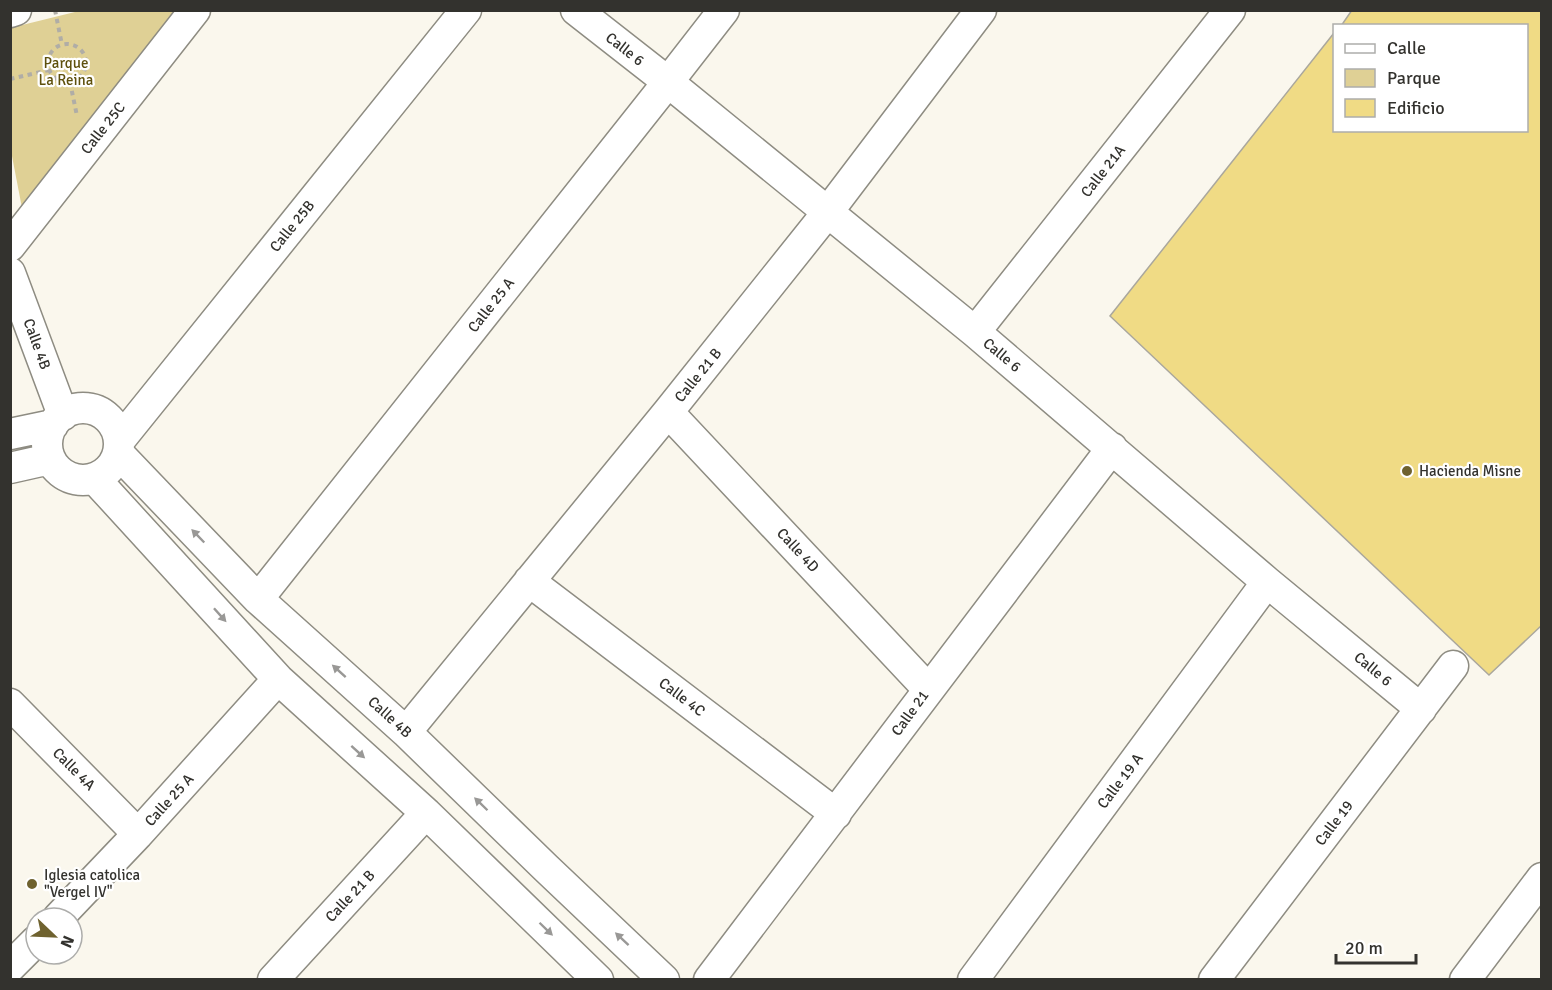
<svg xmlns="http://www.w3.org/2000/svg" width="1552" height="990" font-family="Signika,sans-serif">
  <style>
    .green { fill: #dfd095 }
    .building { fill: #f0db85; stroke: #aaa79d; stroke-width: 1.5 }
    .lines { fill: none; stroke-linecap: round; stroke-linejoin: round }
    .minor-casing { stroke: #8e8c82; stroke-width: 33 }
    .path { stroke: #b0ada6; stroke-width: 4; stroke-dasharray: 4.5 4.5; stroke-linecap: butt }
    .minor { stroke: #fff; stroke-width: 30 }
    .oneway { fill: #999896 }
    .poi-dot { fill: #6f622f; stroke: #fff; stroke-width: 2 }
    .labels { text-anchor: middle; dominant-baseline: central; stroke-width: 4.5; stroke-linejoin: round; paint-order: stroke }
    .street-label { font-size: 15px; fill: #33322e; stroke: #fff }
    .park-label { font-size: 15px; fill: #5e500c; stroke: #fff }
    .poi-label { font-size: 15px; fill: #33322e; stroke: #fff; text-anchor: start }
  </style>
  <rect width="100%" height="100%" fill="#faf7ed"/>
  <path class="green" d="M79,11H182L22,208L11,151L10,28Z"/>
  <path class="building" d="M1352,10H1542V625L1489,675L1110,316L1334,33V130H1526V26H1341Z"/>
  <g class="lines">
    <g class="minor-casing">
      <path id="minor" d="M576,10L668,82L975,332L1267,582L1421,709
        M10,12L16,10
        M10,246L195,10
        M10,273L63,415
        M975,332L1230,10
        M47 444a36 36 0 1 1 72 0a36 36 0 1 1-72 0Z
        M668,412L928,689
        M10,434L53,425
        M119,441L466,10
        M118,453L258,599L406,732L546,868L664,980
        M10,468L50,459
        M95,479L278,679L426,813L598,980
        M529,581L836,814
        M258,599L668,82L724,10
        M10,704L138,834
        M406,732L668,412L827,213L981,10
        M58,918L138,834L278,679
        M10,967L36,941
        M273,980L426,813
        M709,980L1112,448
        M973,980L1267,582
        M1214,980L1453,666
        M1465,980L1542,878"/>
    </g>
    <path class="path" d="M55,10L62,45
      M48 63a19 19 0 1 1 38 0a19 19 0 1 1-38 0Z
      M10,79L49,70
      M70,82L77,116"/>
    <use href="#minor" class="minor"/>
  </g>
  <defs><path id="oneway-solid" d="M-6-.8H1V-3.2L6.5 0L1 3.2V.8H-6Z" transform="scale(1.5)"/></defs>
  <g class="oneway">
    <use href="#oneway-solid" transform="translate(198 536) rotate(-134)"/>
    <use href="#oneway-solid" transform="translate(220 615) rotate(48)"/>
    <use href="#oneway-solid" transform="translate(339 671) rotate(-138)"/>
    <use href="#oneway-solid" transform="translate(358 752) rotate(42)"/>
    <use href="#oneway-solid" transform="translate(481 804) rotate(-136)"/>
    <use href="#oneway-solid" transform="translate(546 929) rotate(44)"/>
    <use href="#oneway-solid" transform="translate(622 939) rotate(-137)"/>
  </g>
  <g class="poi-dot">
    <circle cx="1407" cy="471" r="6"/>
    <circle cx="32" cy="884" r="6"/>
  </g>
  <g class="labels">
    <g class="street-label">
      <text transform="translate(625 49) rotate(38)">Calle 6</text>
      <text transform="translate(103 128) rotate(-52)">Calle 25C</text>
      <text transform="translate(1103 171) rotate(-52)">Calle 21A</text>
      <text transform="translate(292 226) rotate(-51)">Calle 25B</text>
      <text transform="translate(491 305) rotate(-52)">Calle 25 A</text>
      <text transform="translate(37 344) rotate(70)">Calle 4B</text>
      <text transform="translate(1002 355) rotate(40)">Calle 6</text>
      <text transform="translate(698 375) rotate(-51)">Calle 21 B</text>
      <text transform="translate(798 550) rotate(47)">Calle 4D</text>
      <text transform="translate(1373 669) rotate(40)">Calle 6</text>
      <text transform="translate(682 697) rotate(37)">Calle 4C</text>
      <text transform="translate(910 713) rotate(-54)">Calle 21</text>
      <text transform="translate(390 717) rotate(42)">Calle 4B</text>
      <text transform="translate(74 769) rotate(45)">Calle 4A</text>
      <text transform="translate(1120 781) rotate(-53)">Calle 19 A</text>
      <text transform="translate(169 800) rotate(-48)">Calle 25 A</text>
      <text transform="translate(1334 823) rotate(-53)">Calle 19</text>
      <text transform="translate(350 896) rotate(-47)">Calle 21 B</text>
    </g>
    <g class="park-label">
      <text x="66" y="63">Parque<tspan x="66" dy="17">La Reina</tspan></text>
    </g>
    <g class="poi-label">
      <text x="1419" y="471">Hacienda Misne</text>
      <text x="44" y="875">Iglesia catolica<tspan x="44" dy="17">"Vergel IV"</tspan></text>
    </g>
  </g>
  <rect width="1552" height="990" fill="none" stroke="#33322e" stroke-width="24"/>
  <rect x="1333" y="24" width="195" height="108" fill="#ffffff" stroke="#adadab" stroke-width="1.5"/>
  <rect x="1345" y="44" width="30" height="9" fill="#ffffff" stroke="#adadab" stroke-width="1.5"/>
  <text x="1387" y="54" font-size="18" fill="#33322e">Calle</text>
  <rect x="1345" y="69" width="30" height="18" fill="#dfd095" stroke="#adadab" stroke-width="1.5"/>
  <text x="1387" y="84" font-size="18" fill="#33322e">Parque</text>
  <rect x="1345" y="99" width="30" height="18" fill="#f0db85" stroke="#adadab" stroke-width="1.5"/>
  <text x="1387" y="114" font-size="18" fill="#33322e">Edificio</text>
  <g transform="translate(54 936) rotate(113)"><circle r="28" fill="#ffffff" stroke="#adadab" stroke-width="1.5"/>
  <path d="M0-4.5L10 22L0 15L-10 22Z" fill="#6f622f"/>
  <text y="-9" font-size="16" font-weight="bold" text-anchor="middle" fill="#33322e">N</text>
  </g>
  <path d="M1336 954v9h80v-9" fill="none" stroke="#33322e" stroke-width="3"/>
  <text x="1345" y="954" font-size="18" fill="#33322e" stroke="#ffffff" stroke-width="4.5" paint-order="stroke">20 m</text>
</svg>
